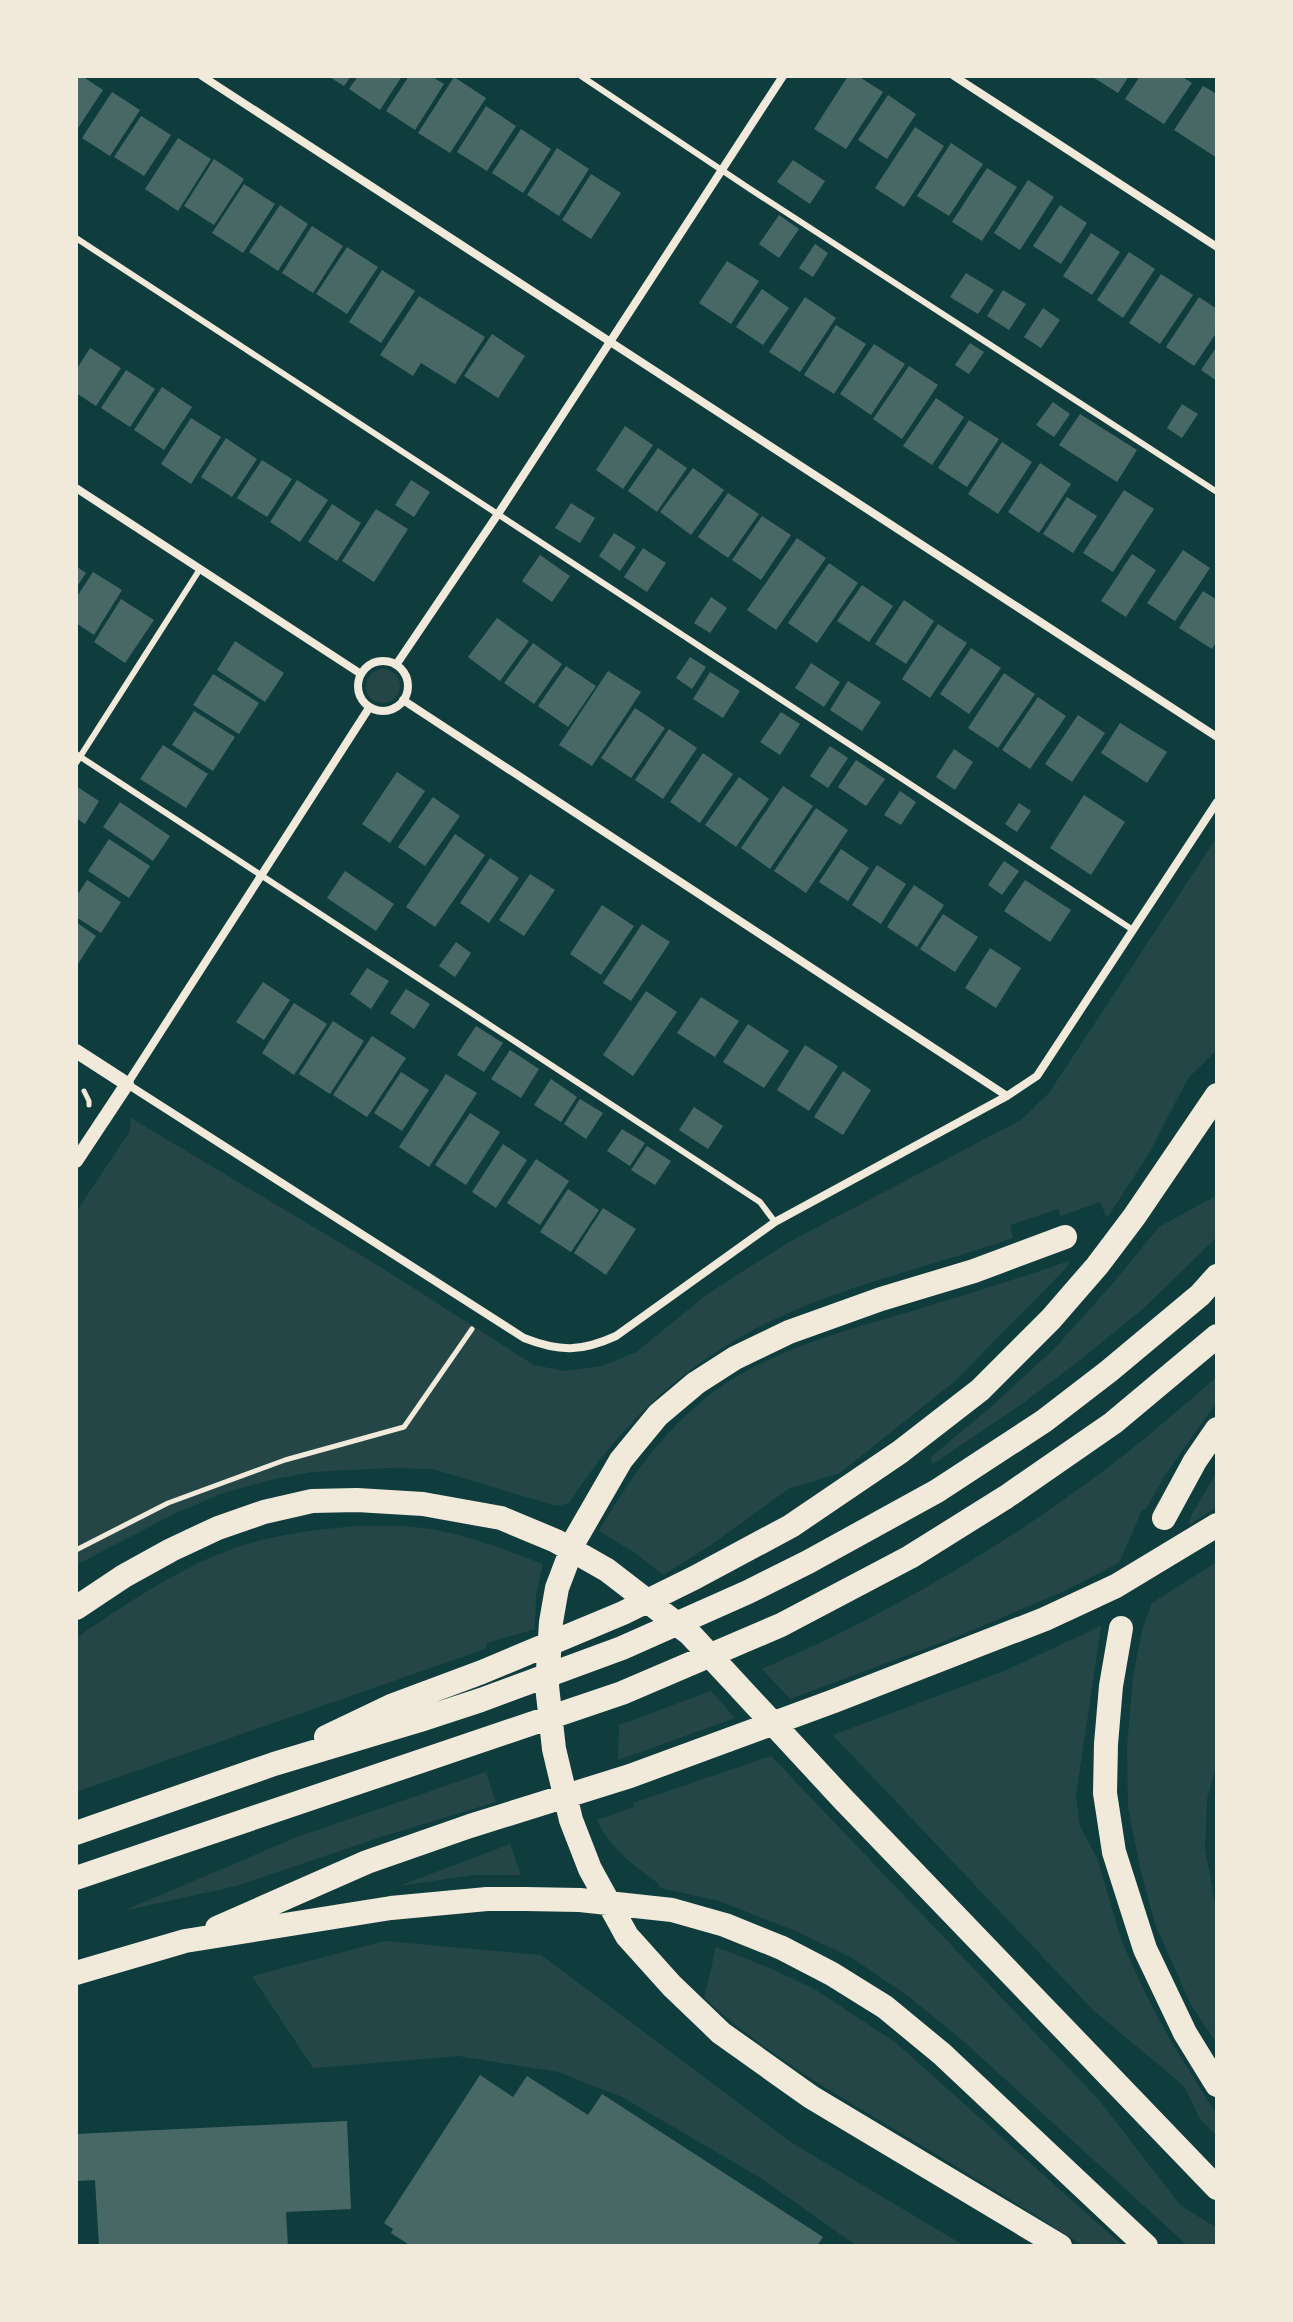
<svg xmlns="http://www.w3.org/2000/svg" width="1293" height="2322" font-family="Cabin,sans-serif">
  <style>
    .green { fill: #244646 }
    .building { fill: #486865 }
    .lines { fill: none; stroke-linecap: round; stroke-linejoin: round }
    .path { stroke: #f1e9da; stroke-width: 5 }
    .service { stroke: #f1e9da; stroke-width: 6 }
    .minor { stroke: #f1e9da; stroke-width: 8 }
    .tertiary { stroke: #f1e9da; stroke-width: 14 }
    .motorway { stroke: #f1e9da; stroke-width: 24 }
  </style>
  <rect width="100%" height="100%" fill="#0f3d3e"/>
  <path class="green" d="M366 686a17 17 0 1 1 34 0a17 17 0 1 1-34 0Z
    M1217,837V1050L1188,1078L1150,1152L1107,1218L1100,1202L1061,1216L1058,1209L1010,1225L1013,1238C940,1263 864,1281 793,1311C697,1352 626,1415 569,1503L557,1506L433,1469L388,1468L313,1472L274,1479L223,1493L176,1513L76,1565V1212L130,1131L131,1118L382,1268L534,1365L564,1371L602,1366L636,1352L709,1293L789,1242L1021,1120L1049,1093Z
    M1217,1195V1237L1145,1307L1079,1361L1019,1406L933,1464L931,1457L991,1407L1055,1348L1114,1282L1159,1227Z
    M1069,1261V1265L955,1381L840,1473L788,1489L711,1545L663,1575L634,1552L599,1531C630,1478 665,1428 715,1391C772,1349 845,1331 912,1311C965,1295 1017,1279 1069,1261Z
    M1217,1377V1402L1165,1475L1146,1509L1142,1510L1119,1563L1060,1593L956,1637L790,1699L762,1669C890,1614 1014,1541 1124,1455C1156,1430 1186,1403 1217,1377Z
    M1217,1472V1507L1189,1525L1192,1514Z
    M357,1526C382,1526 406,1525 431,1529C470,1536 506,1550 543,1564L536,1595L535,1629L487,1643L485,1649L76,1792V1638C122,1607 168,1575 219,1554C262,1536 310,1530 357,1526Z
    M1217,1562V1762L1207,1800L1205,1848L1217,1914V2044L1191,2005L1155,1924L1141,1872L1128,1808L1127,1747L1133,1677L1142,1630L1152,1603Z
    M1101,1626L1076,1796L1080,1826L1097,1858L1122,1942L1146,1995L1172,2043L1217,2115V2136L1200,2119L1184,2086L1093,2010L833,1735L1004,1671Z
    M711,1691L735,1718L618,1760L619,1725Z
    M771,1756L1099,2100L1181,2206L1217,2228V2246H1188L962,2040L908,1996L852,1958L798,1932L719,1901L661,1888L658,1883C633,1865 610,1848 597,1820L634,1807L633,1803Z
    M486,1772L496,1802L384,1836L236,1886L123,1911L297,1837Z
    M510,1844L521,1875H473L399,1886Z
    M385,1941L541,1955L792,2143L965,2246H857L759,2177L622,2097L558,2072L458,2056L313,2068L252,1976Z
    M716,1947L770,1968L816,1990L896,2043L1123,2246H1084C1020,2205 955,2166 891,2127C825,2088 760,2049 704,1998Z"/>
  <path class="building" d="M76,76H82L103,90L76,131Z
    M328,76H351L344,86Z
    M358,76H402L380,110L349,89Z
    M409,76H431L444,84L415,130L386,111Z
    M848,76H858L883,92L846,149L814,129Z
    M1091,76H1129L1118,93Z
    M1140,76H1181L1192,83L1164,124L1125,99Z
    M454,77L486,98L450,153L418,133Z
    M1203,86L1217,94V158L1174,130Z
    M112,92L140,110L110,156L82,138Z
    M888,95L916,114L887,159L858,140Z
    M486,106L516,126L487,171L457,152Z
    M141,116L171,135L144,176L114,157Z
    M915,127L944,146L904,207L875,188Z
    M521,129L551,149L523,193L492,173Z
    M178,138L211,159L178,211L145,189Z
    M951,143L983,164L949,216L917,196Z
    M557,148L589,169L559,216L527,195Z
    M214,159L244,179L214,225L184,206Z
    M793,160L825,181L810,204L777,182Z
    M987,168L1017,187L982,241L952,222Z
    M591,174L621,193L591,239L562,220Z
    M1028,180L1054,197L1020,250L994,233Z
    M244,184L275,204L243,253L212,233Z
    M280,205L308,224L278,271L249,252Z
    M1060,205L1087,223L1061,264L1033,246Z
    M779,215L799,229L779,258L759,244Z
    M312,226L343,246L313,293L282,273Z
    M1091,233L1120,252L1092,295L1063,276Z
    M815,244L828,253L813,277L799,268Z
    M347,247L378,267L347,314L316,294Z
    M1129,252L1155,269L1123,318L1097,300Z
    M727,261L759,281L731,324L699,303Z
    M382,270L415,291L381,343L349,322Z
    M966,273L994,290L978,314L950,297Z
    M1161,274L1193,295L1160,344L1129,323Z
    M762,289L789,308L763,345L736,327Z
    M1003,290L1026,304L1009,330L987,316Z
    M419,296L485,337L455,384L421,363L413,376L380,355Z
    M805,297L836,318L800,372L769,352Z
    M1199,297L1217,309V332L1194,366L1166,347Z
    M1043,308L1060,320L1041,348L1024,337Z
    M836,325L866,344L834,394L804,375Z
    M492,334L525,356L498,398L464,376Z
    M970,343L984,352L969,374L955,365Z
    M874,344L905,364L871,415L840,394Z
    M1217,346V381L1201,370Z
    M90,348L121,368L96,406L76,393V370Z
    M909,366L938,385L902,439L873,419Z
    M126,370L155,389L130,427L101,408Z
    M162,387L192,407L164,450L134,430Z
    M936,398L964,417L932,465L903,446Z
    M1053,402L1070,414L1054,437L1036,425Z
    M1182,404L1198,414L1182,438L1167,428Z
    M1080,414L1137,450L1117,482L1059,445Z
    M191,418L221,437L191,484L161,464Z
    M969,420L999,439L967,487L938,468Z
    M625,426L653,445L623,489L596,470Z
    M226,438L257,459L232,497L201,477Z
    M1002,442L1032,462L998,514L968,494Z
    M658,448L687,468L657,512L628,491Z
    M262,460L292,479L267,517L237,498Z
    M1040,463L1071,484L1039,533L1008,512Z
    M693,468L724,490L691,535L660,512Z
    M297,480L328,500L300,542L270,522Z
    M411,480L430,492L414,517L395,505Z
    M1124,490L1154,509L1113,572L1083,553Z
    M728,493L759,514L728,558L698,537Z
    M1067,497L1097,516L1073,553L1043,534Z
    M571,503L595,518L580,543L555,528Z
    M332,504L361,523L337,561L308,542Z
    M376,509L408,529L374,582L342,561Z
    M762,516L791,535L761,580L732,560Z
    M614,533L636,547L620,571L599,556Z
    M797,538L826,558L776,630L747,610Z
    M643,548L666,563L647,592L624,577Z
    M1183,550L1210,568L1175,621L1147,603Z
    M1132,554L1156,570L1126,617L1101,601Z
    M540,555L570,576L552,602L522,581Z
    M829,563L858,583L817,643L788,623Z
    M76,566L86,573L76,588Z
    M93,572L122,590L94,635L76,623V598Z
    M862,585L893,606L869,642L837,621Z
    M1203,591L1217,600V641L1212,649L1179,628Z
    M711,597L727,608L710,633L694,623Z
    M121,599L154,620L125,663L94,642Z
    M904,600L934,621L906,664L875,644Z
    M497,618L529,641L500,681L468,657Z
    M938,624L967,643L930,698L902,679Z
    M235,641L284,673L265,702L217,670Z
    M533,643L562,664L534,704L504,683Z
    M971,648L1001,668L969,714L940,694Z
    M690,657L706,667L692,689L676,678Z
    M811,663L840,682L824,707L795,688Z
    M566,666L596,686L568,727L538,706Z
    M608,671L641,692L592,766L559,745Z
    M710,672L740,691L723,718L693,699Z
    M1004,673L1035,694L998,748L968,728Z
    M213,674L259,703L239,734L193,705Z
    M848,681L881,702L862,731L830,710Z
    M1038,697L1066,716L1030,769L1002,750Z
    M635,708L665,728L631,778L601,758Z
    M194,711L235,737L213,771L172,745Z
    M781,712L800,724L780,755L760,742Z
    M1078,715L1105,733L1072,782L1045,764Z
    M1120,723L1167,752L1147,783L1101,753Z
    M669,729L697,748L663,799L635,780Z
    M163,745L208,774L186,808L140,779Z
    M830,746L848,758L828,788L810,776Z
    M954,749L973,762L955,790L936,777Z
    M703,753L733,774L700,823L670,802Z
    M856,760L885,779L866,806L838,787Z
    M397,772L425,791L390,843L362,824Z
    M739,777L769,799L736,847L705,825Z
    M76,786L99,801L85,824L76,818Z
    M783,786L813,806L770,869L741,848Z
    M900,791L916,802L901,825L884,815Z
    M1084,795L1125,822L1091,875L1050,848Z
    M433,797L460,816L425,866L398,847Z
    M120,802L170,836L153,861L103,827Z
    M1019,803L1031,811L1017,832L1005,824Z
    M816,808L848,830L806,893L774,871Z
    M455,834L485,855L435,927L406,907Z
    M109,839L150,866L129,898L88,871Z
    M841,849L869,868L848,901L819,882Z
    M490,858L519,878L489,923L460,903Z
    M1004,861L1019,871L1002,895L988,885Z
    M877,865L906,884L881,924L852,905Z
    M345,871L394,904L376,931L327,898Z
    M530,874L555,890L524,936L499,920Z
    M87,880L121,902L101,933L76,917V897Z
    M1025,880L1071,910L1050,942L1004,911Z
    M914,885L944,905L917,947L887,927Z
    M602,905L634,926L601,975L570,954Z
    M943,914L978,937L955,972L920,949Z
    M76,922L96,936L76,967Z
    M642,924L670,942L631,1001L603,983Z
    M456,942L471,953L455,977L439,966Z
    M990,948L1021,968L996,1008L965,988Z
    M367,968L389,981L371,1009L350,994Z
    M263,982L290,1000L264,1040L236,1022Z
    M406,989L430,1004L414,1029L390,1013Z
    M646,991L677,1012L633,1076L603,1055Z
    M701,997L739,1021L715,1057L677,1033Z
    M294,1003L327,1024L294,1075L262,1053Z
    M333,1021L364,1041L330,1094L299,1074Z
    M748,1024L789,1051L764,1088L723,1062Z
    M476,1026L503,1043L484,1072L457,1055Z
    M372,1036L406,1058L367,1117L333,1095Z
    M805,1045L838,1066L809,1111L777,1090Z
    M510,1050L539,1069L521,1098L491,1079Z
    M843,1071L871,1090L843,1135L814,1117Z
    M401,1072L429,1090L402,1131L374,1113Z
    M446,1074L477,1093L429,1167L399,1147Z
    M551,1079L577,1097L561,1122L534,1105Z
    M580,1099L603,1113L586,1139L564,1124Z
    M694,1107L723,1126L708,1149L679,1130Z
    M470,1113L500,1132L466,1185L435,1165Z
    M622,1129L645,1143L630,1166L607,1151Z
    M503,1144L527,1160L496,1208L472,1192Z
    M647,1146L671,1161L655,1185L631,1170Z
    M536,1159L569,1181L540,1225L507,1203Z
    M568,1189L599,1210L571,1252L540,1232Z
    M603,1208L636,1229L606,1275L574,1253Z
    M480,2075L513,2097L527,2076L588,2115L602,2094L823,2237L817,2246H411L391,2233L393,2229L384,2223Z
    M347,2121L351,2209L286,2212L288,2246H99L95,2180L76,2181V2134Z"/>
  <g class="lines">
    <path class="path" d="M84,1091L89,1101V1105
      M76,1550L168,1503L285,1460L404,1427L472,1329"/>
    <path class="service" d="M581,76L750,189L1217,492
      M76,238L1133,930
      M76,754L760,1202L775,1222
      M76,763L200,569"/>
    <path class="minor" d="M202,76L1217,737
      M954,76L1217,247
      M76,488L361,674
      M358 686a25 25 0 1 1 50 0a25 25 0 1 1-50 0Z
      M396,665L498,514L783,76
      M403,700L1007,1096
      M369,708L127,1084L524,1338C560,1352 581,1352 616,1336L775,1222L1007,1096L1037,1076L1217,802"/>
    <path class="tertiary" d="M76,1051L127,1084L76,1161"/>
    <path class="motorway" d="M1164,1518L1195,1461L1217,1429
      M76,1608L124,1576L171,1550L218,1528L264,1512L312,1501L357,1500L423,1504L501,1518L556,1541L607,1570L690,1634L842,1798L1217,2188
      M1121,1628L1111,1686L1106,1744L1105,1793L1114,1852L1145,1949L1185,2033L1217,2085
      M326,1737L391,1706L482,1672L623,1613L694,1578L791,1526L900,1452L980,1390L1051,1319L1097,1266L1134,1217L1217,1095
      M76,1833L274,1764L420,1720L481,1700L622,1648L748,1592L808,1562L937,1491L1044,1421L1109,1371L1200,1295L1217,1276
      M76,1878L622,1693L781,1625L910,1557L1006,1497L1113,1423L1217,1336
      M217,1928L367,1862L470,1826L630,1776L834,1701L1045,1619L1116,1586L1217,1525
      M76,1973L185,1941L391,1908L487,1899H525L580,1900L672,1910L725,1925L782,1948L832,1974L885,2007L942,2054L1146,2246
      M1060,2246L811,2097L721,2033L672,1986L627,1936L590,1869L571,1820L554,1749L547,1686L551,1622L557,1588L576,1538L621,1460L658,1415L696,1383L735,1358L789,1332L881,1299L974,1271L1065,1237"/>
  </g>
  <rect width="1293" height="2322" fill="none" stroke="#f1e9da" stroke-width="156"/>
</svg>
